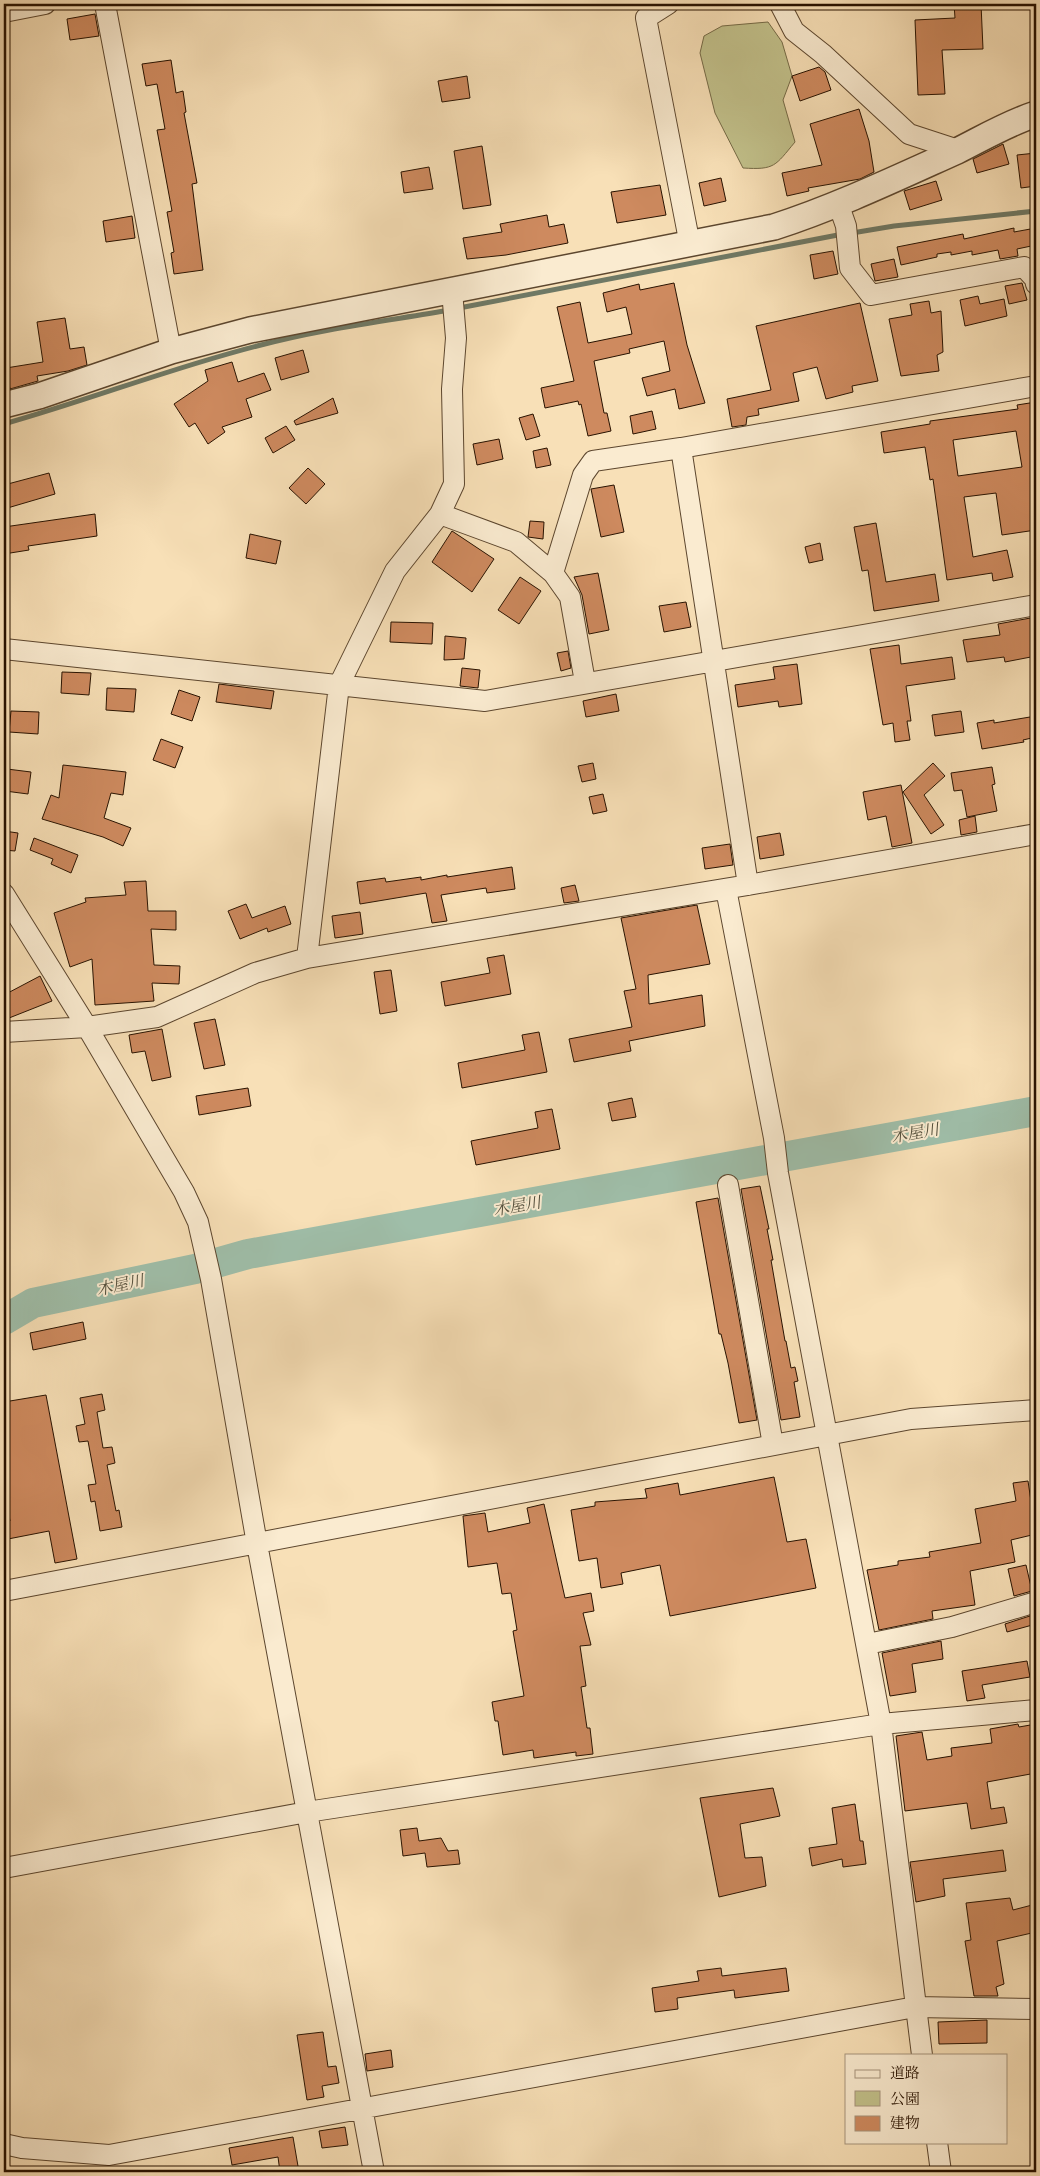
<svg xmlns="http://www.w3.org/2000/svg" width="1040" height="2176" font-family="'IM FELL Great Primer','Noto Serif JP',serif">
  <style>
    .green { fill: #c2c18b; stroke: #756a46 }
    .lines { fill: none; stroke-linecap: round; stroke-linejoin: round }
    .stream { stroke: #6f7965; stroke-width: 5 }
    .river { stroke: #9fbea9; stroke-width: 30 }
    .building { fill: #ce8a5f; stroke: #281200; fill-rule: evenodd }
    .minor-casing { stroke: #5c462e; stroke-width: 22 }
    .tertiary-casing { stroke: #5c462e; stroke-width: 28 }
    .minor { stroke: #faebd0; stroke-width: 20 }
    .tertiary { stroke: #faebd0; stroke-width: 25 }
    .labels { text-anchor: middle; dominant-baseline: central; stroke-width: 4; stroke-linejoin: round; paint-order: stroke }
    .water-label { font-size: 16px; font-style: italic; fill: #524e3b; stroke: #faebd0 }
  </style>
  <rect width="100%" height="100%" fill="#f8e0b7"/>
  <filter id="stains"><feTurbulence type="fractalNoise" baseFrequency=".004" numOctaves="4"/><feColorMatrix values="0 0 0 0 .2 0 0 0 0 .09 0 0 0 0 .02 0 0 0 .5 -.17"/></filter>
  <radialGradient id="worn" r=".72"><stop offset=".6" stop-color="#630" stop-opacity="0"/><stop offset="1" stop-color="#630" stop-opacity=".3"/></radialGradient>
  <path class="green" d="M768,22L782,42L792,76L783,100L795,142C775,166 775,170 743,168L715,113L700,53L704,36L722,26Z"/>
  <g class="lines">
    <path class="stream" d="M852,233L894,226L1036,211
      M459,308L843,234
      M4,424C89,400 171,368 257,346C320,329 386,321 450,310"/>
    <path class="river" d="M4,1320L33,1303L195,1269L248,1254L1036,1111"/>
  </g>
  <path class="building" d="M954,4H981L983,49L942,50L945,94L918,95L915,20L955,18Z
    M95,14L99,36L70,40L67,19Z
    M171,60L176,93L183,91L186,112L184,113L197,183L192,184L203,270L174,274L171,253L174,252L167,212L172,211L157,130L165,129L157,84L146,86L142,64Z
    M819,67L825,72L831,90L800,101L792,76Z
    M467,76L470,98L442,102L438,81Z
    M859,109L869,141L874,172L860,179L808,188L809,191L787,196L782,173L822,165L810,124Z
    M1003,144L1009,164L977,173L973,159Z
    M482,146L491,205L463,209L454,151Z
    M1036,153V186L1021,188L1017,155Z
    M429,167L433,189L404,193L401,172Z
    M721,178L726,201L704,206L699,183Z
    M936,181L942,200L910,210L904,191Z
    M660,185L666,215L617,223L611,192Z
    M547,215L549,227L564,224L568,243L506,255L467,259L463,238L502,232L500,224Z
    M132,216L135,238L106,242L103,221Z
    M1014,228V232L1036,228V245L1017,249L1018,256L1000,259L998,250L972,255V251L951,255V252L937,254V257L901,265L897,247L963,234L964,239Z
    M833,251L838,274L814,279L810,255Z
    M894,259L898,277L875,281L871,264Z
    M674,283L687,345L705,403L679,409L675,389L647,396L642,378L670,371L664,341L629,349L630,353L594,361L604,413H607L611,431L588,436L581,404L579,405L578,401L545,408L541,388L574,381L557,307L580,302L588,343L632,334L626,307L607,312L603,293L639,284L640,290Z
    M1022,283L1027,300L1009,304L1005,286Z
    M978,296L980,304L1004,299L1007,316L965,326L960,300Z
    M929,301L931,313L941,311L943,352L937,355L939,371L901,376L889,319L912,315L910,304Z
    M860,303L878,381L852,386L853,392L826,399L817,367L793,373L799,401L758,409L759,415L747,417L746,425L732,427L727,399L771,390L756,326Z
    M65,318L70,349L84,347L87,365L68,371L37,376L38,381L10,389L6,368L43,362L37,322Z
    M303,350L309,372L281,380L275,358Z
    M232,362L238,382L264,373L271,390L246,399L252,417L222,427L225,432L208,444L195,423L189,427L174,404L208,381L205,370Z
    M333,398L338,413L296,425L294,421Z
    M1036,402V530L1002,535L996,493L964,497L973,557L1007,550L1013,577L993,581L992,573L947,580L933,479L930,480L925,447L884,453L881,432L930,424V421L1018,409L1017,405ZM1016,431L1022,467L958,476L953,440Z
    M652,411L656,429L633,434L630,416Z
    M533,414L540,436L526,440L519,418Z
    M286,426L295,440L273,453L265,438Z
    M499,439L503,459L477,465L473,444Z
    M547,448L551,465L536,468L533,451Z
    M308,468L325,484L306,504L289,488Z
    M49,473L55,494L4,509V485Z
    M614,485L624,532L601,537L591,489Z
    M95,514L97,536L28,546L29,550L4,554V527Z
    M530,521L544,522L543,539L528,537Z
    M876,523L886,582L935,574L939,601L874,611L868,570L862,571L854,527Z
    M452,531L494,559L472,592L432,562Z
    M250,534L281,541L276,564L246,558Z
    M820,543L823,560L809,563L805,547Z
    M598,573L609,630L589,634L582,595L574,577Z
    M520,577L541,591L519,624L498,610Z
    M686,602L691,627L664,632L659,606Z
    M1036,617V656L1005,662L1004,657L967,662L963,640L1000,635L998,624Z
    M391,622L433,623L432,644L390,642Z
    M445,636L466,638L464,659L444,660Z
    M899,645L901,664L952,657L955,679L906,686L911,721H907L910,740L895,742L893,723L883,725L870,649Z
    M568,651L571,668L561,671L557,653Z
    M797,664L802,704L779,707L778,701L738,707L735,685L775,679L773,667Z
    M462,668L480,670L478,688L460,686Z
    M62,672L91,673L89,695L61,693Z
    M219,684L274,691L271,709L216,702Z
    M107,688L136,689L134,712L106,710Z
    M179,690L200,697L192,721L171,714Z
    M616,694L619,711L586,717L583,701Z
    M11,711L39,712L38,734L9,732Z
    M961,711L964,732L935,736L932,715Z
    M1036,716V737L1023,740L1024,742L982,749L977,723L994,720V723Z
    M161,739L183,747L175,768L153,760Z
    M593,763L596,779L582,782L578,766Z
    M933,763L945,776L924,795L944,825L931,834L903,792Z
    M63,765L126,772L123,795L111,793L104,818L131,828L123,846L103,837L42,819L51,795L59,798Z
    M992,767L995,784L992,785L997,811L967,817L962,790L954,791L951,773Z
    M7,769L31,772L28,794L5,791Z
    M901,785L912,843L892,847L886,816L868,820L863,792Z
    M603,794L607,811L593,814L589,797Z
    M975,816L977,832L961,835L959,820Z
    M4,831L18,833L15,851L4,850Z
    M780,833L784,855L760,859L757,837Z
    M34,838L78,855L71,873L51,864L53,859L30,850Z
    M730,844L733,865L705,869L702,848Z
    M512,867L515,889L487,893L486,888L441,895L447,921L432,923L426,893L360,904L357,882L385,878L386,882L421,877V880L447,875V877Z
    M146,881L148,911H176V930L151,929L154,965L180,966L179,984L152,983L154,1001L95,1005L92,959L70,967L54,913L86,902L85,898L126,895L124,882Z
    M575,885L579,901L564,903L561,888Z
    M246,904L252,918L285,906L291,924L268,932L267,928L240,939L228,911Z
    M697,905L710,964L648,975L649,1004L702,995L705,1026L629,1041L631,1051L574,1062L569,1039L632,1027L624,991L636,989L621,918Z
    M360,912L363,934L335,938L332,916Z
    M504,955L511,994L445,1006L441,982L490,973L487,958Z
    M391,970L397,1011L380,1014L374,972Z
    M40,976L52,1001L4,1020V995Z
    M215,1019L225,1065L204,1069L194,1023Z
    M162,1029L171,1077L152,1081L145,1051L132,1053L129,1035Z
    M539,1032L547,1072L462,1088L458,1063L525,1050L522,1035Z
    M248,1088L251,1106L199,1115L196,1096Z
    M632,1098L636,1117L612,1121L608,1103Z
    M552,1109L560,1149L476,1165L471,1141L538,1128L535,1112Z
    M760,1186L769,1229H767L773,1260H771L785,1341H786L791,1368L795,1367L798,1381L794,1382L800,1417L781,1420L741,1189Z
    M718,1198L757,1420L739,1423L728,1363L721,1334H719L696,1202Z
    M83,1322L86,1339L33,1350L30,1333Z
    M102,1394L105,1410L97,1412L103,1448L112,1447L115,1463L107,1465L116,1511L119,1510L122,1527L100,1531L95,1501L91,1502L88,1485L96,1484L88,1441L79,1442L76,1426L85,1424L80,1398Z
    M46,1395L77,1559L55,1563L49,1531L8,1539L5,1522L10,1521L4,1488V1402Z
    M774,1477L787,1542L806,1539L816,1588L670,1616L660,1565L621,1573L623,1584L601,1588L597,1558L579,1561L571,1510L595,1506V1502L647,1498L645,1489L678,1483L680,1495Z
    M1028,1481L1032,1508L1036,1507V1534L1011,1540L1015,1562L970,1571L975,1605L932,1611L933,1619L879,1630L867,1570L898,1565V1561L930,1557L929,1552L981,1543L975,1509L1016,1501L1013,1483Z
    M544,1504L565,1598L591,1593L594,1611L583,1613L591,1645L580,1646L586,1686L581,1687L587,1728H590L593,1754L576,1756V1752L534,1758L533,1750L503,1755L498,1721H495L492,1702L524,1696L513,1631L517,1630L511,1593L502,1594L497,1563L468,1567L463,1516L485,1513L488,1532L530,1523L527,1508Z
    M1026,1565L1032,1591L1014,1596L1008,1569Z
    M1036,1614V1624L1007,1632L1005,1624Z
    M941,1641L943,1659L912,1664L916,1692L890,1696L882,1653Z
    M1027,1661L1030,1677L982,1685L985,1698L967,1701L962,1671Z
    M1018,1724L1019,1727L1036,1724V1773L987,1782L991,1809L1004,1807L1007,1823L971,1829L967,1803L905,1811L896,1736L922,1732L927,1760L952,1756L951,1748L992,1743L990,1729Z
    M773,1788L780,1816L740,1824L745,1858L762,1857L766,1886L719,1897L700,1798Z
    M855,1804L860,1841H863L866,1864L843,1867L842,1859L812,1866L809,1848L837,1844L832,1808Z
    M417,1828L419,1841L441,1838L448,1851L458,1850L460,1864L427,1867L425,1853L403,1856L400,1830Z
    M1003,1850L1006,1871L943,1879L945,1896L916,1902L910,1862Z
    M1010,1898L1013,1910L1036,1904V1932L997,1941L1004,1984L996,1987L998,1996H974L965,1941L971,1940L966,1903Z
    M721,1968L722,1976L786,1968L789,1991L735,1998L734,1990L677,1998L678,2009L655,2012L652,1988L699,1981L697,1971Z
    M987,2020V2043L939,2044L938,2022Z
    M323,2032L328,2067L336,2066L339,2083L322,2086L324,2097L307,2100L297,2035Z
    M391,2050L393,2067L367,2071L365,2054Z
    M345,2127L348,2145L322,2148L319,2131Z
    M293,2137L299,2172H280L278,2157L232,2165L229,2148Z"/>
  <g class="lines">
    <g class="minor-casing">
      <path id="minor" d="M105,4L171,351
        M668,4L646,18L690,245
        M780,4L794,31L823,54L909,134L958,150
        M4,12L45,4
        M838,203L846,226L850,268L871,295L1024,267L1035,279L1036,284
        M440,514L516,542L553,573L570,597L585,682
        M553,573L583,475L593,461L681,448
        M4,649L485,701L1036,605
        M748,885L681,448L1036,386
        M726,889L774,1138L778,1173L881,1724L922,2055
        M4,894L87,1027L184,1192L198,1222L211,1279L257,1544L374,2172
        M307,958L339,685L395,571L440,514L454,484L452,389L456,338L452,291
        M4,1032L87,1027L157,1017L255,973L307,958L748,885L1036,834
        M728,1185L773,1445
        M4,1591L911,1419L1036,1410
        M867,1644L952,1627L1036,1602
        M4,1868L307,1812L881,1724L1036,1710
        M937,2142L941,2172
        M4,2144L22,2148L109,2155L915,2007L1036,2009"/>
    </g>
    <g class="tertiary-casing">
      <path id="tertiary" d="M4,405L39,396L171,351L250,330L774,227C836,207 897,178 957,151C983,138 1008,123 1036,114"/>
    </g>
    <use href="#minor" class="minor"/>
    <use href="#tertiary" class="tertiary"/>
  </g>
  <g class="labels">
    <g class="water-label">
      <text transform="translate(915 1133) rotate(-10)">木屋川</text>
      <text transform="translate(517 1206) rotate(-10)">木屋川</text>
      <text transform="translate(120 1285) rotate(-12)">木屋川</text>
    </g>
  </g>
  <rect width="1040" height="2176" fill="none" stroke="#f8e0b7" stroke-width="20"/>
  <rect x="5" y="5" width="1030" height="2166" fill="none" stroke="#281200" stroke-width="2.5"/>
  <rect x="10" y="10" width="1020" height="2156" fill="none" stroke="#281200"/>
  <rect x="845" y="2054" width="162" height="90" fill="#faebd0" stroke="#a6947d"/>
  <rect x="855" y="2070" width="25" height="8" fill="#faebd0" stroke="#a6947d"/>
  <text x="890" y="2078" font-size="15" fill="#281200">道路</text>
  <rect x="855" y="2091" width="25" height="15" fill="#c2c18b" stroke="#a6947d"/>
  <text x="890" y="2104" font-size="15" fill="#281200">公園</text>
  <rect x="855" y="2116" width="25" height="15" fill="#ce8a5f" stroke="#a6947d"/>
  <text x="890" y="2128" font-size="15" fill="#281200">建物</text>
  <rect width="100%" height="100%" filter="url(#stains)"/>
  <rect width="100%" height="100%" fill="url(#worn)"/>
</svg>
